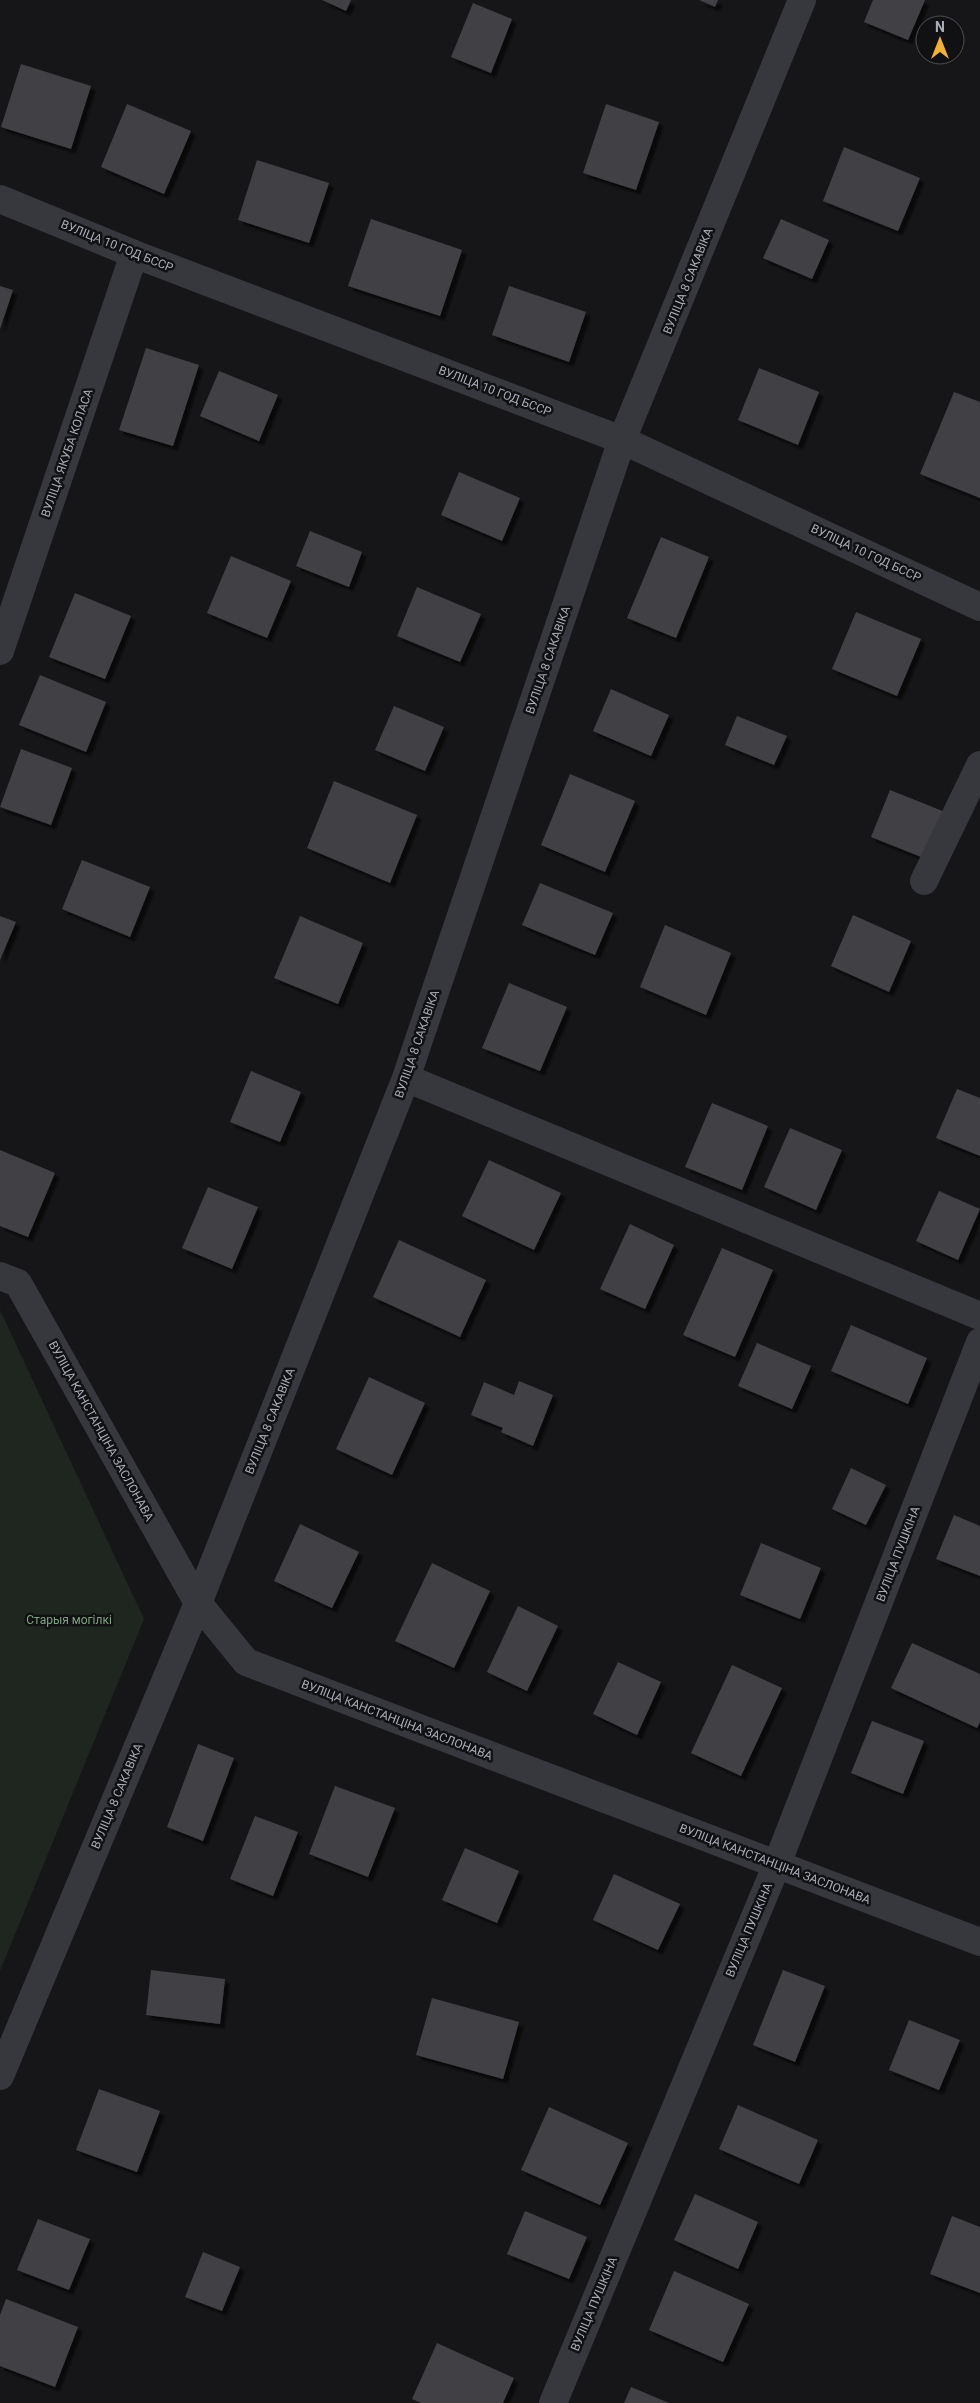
<svg xmlns="http://www.w3.org/2000/svg" width="980" height="2403" font-family="Roboto,sans-serif">
  <style>
    .green { fill: #1e261f }
    .building { fill: #404145; filter: url(#shadow) }
    .lines { fill: none; stroke-linecap: round; stroke-linejoin: round }
    .minor { stroke: #37383d; stroke-width: 28 }
    .labels { text-anchor: middle; dominant-baseline: central; stroke-width: 5; stroke-linejoin: round; paint-order: stroke }
    .street-label { font-size: 12px; fill: #a8adb8; stroke: #111113 }
    .park-label { font-size: 12px; fill: #7fa381; stroke: #111113 }
  </style>
  <defs>
    <filter id="shadow"><feDropShadow dx="4.5" dy="4.5" stdDeviation="1" flood-color="#0009"/></filter>
  </defs>
  <rect width="100%" height="100%" fill="#161618"/>
  <path class="green" d="M0,1310L144,1619L0,1971Z"/>
  <path class="building" d="M322,0H351L346,11Z
    M699,0H718L715,7Z
    M873,0H925L908,40L864,22Z
    M473,3L512,19L491,73L451,57Z
    M21,64L91,86L71,149L1,127Z
    M127,104L191,131L164,194L101,167Z
    M606,104L659,122L636,190L583,173Z
    M844,147L920,178L898,231L823,201Z
    M257,160L329,183L309,243L238,220Z
    M371,219L462,250L440,316L348,286Z
    M781,219L829,240L812,279L763,258Z
    M0,286L13,290L0,329Z
    M509,286L586,312L569,362L492,335Z
    M146,348L199,365L173,446L119,430Z
    M759,368L819,392L798,445L738,420Z
    M219,371L278,395L259,441L200,416Z
    M954,392L980,402V498L920,474Z
    M459,472L520,498L502,541L441,515Z
    M310,531L362,552L349,587L296,566Z
    M661,537L709,557L676,638L627,618Z
    M231,556L291,581L267,638L207,613Z
    M417,587L481,614L460,662L397,636Z
    M75,593L131,616L105,679L49,657Z
    M856,612L921,639L897,696L832,669Z
    M40,675L106,702L86,752L19,725Z
    M611,689L669,715L651,756L593,731Z
    M394,706L444,727L425,771L375,750Z
    M737,716L787,736L774,765L725,745Z
    M21,749L72,768L51,825L0,807Z
    M570,774L635,801L605,872L541,845Z
    M334,781L417,815L390,883L307,848Z
    M890,790L945,812L926,859L871,837Z
    M82,860L150,887L130,937L62,909Z
    M540,883L613,913L595,955L522,925Z
    M853,915L911,941L889,992L831,966Z
    M0,916L16,922L0,960Z
    M300,916L363,943L338,1004L274,978Z
    M665,925L731,953L706,1015L640,987Z
    M509,983L567,1007L540,1071L482,1048Z
    M251,1071L301,1092L280,1142L230,1122Z
    M957,1089L980,1098V1156L936,1138Z
    M712,1103L768,1126L742,1190L685,1167Z
    M790,1128L842,1150L816,1210L764,1187Z
    M0,1150L55,1173L28,1237L0,1226Z
    M489,1160L561,1193L534,1250L462,1216Z
    M208,1187L258,1207L232,1269L182,1248Z
    M939,1191L980,1209L958,1260L916,1241Z
    M630,1224L674,1245L645,1309L600,1289Z
    M399,1240L486,1280L460,1337L373,1297Z
    M722,1248L773,1270L735,1357L683,1335Z
    M851,1325L927,1358L908,1404L831,1371Z
    M757,1343L811,1366L792,1409L738,1386Z
    M369,1377L425,1403L392,1475L336,1449Z
    M519,1381L553,1395L533,1446L501,1432L503,1428L471,1415L484,1382L514,1395Z
    M851,1468L886,1485L866,1525L832,1509Z
    M954,1515L980,1526V1576L936,1559Z
    M300,1524L359,1552L332,1608L274,1581Z
    M761,1543L821,1568L800,1619L740,1595Z
    M432,1563L490,1591L454,1668L395,1641Z
    M518,1606L558,1626L527,1691L487,1672Z
    M912,1643L980,1674V1722L977,1728L891,1688Z
    M618,1662L661,1682L637,1735L593,1714Z
    M732,1665L782,1688L741,1776L691,1753Z
    M872,1721L924,1741L903,1794L851,1773Z
    M198,1744L234,1758L203,1841L167,1827Z
    M335,1786L395,1808L368,1877L309,1854Z
    M255,1816L298,1832L273,1896L230,1879Z
    M465,1848L519,1871L497,1923L442,1900Z
    M614,1874L680,1904L658,1950L593,1920Z
    M151,1970L225,1979L220,2024L146,2015Z
    M783,1970L825,1986L795,2062L753,2045Z
    M432,1998L519,2022L503,2079L416,2055Z
    M909,2020L960,2040L939,2090L889,2070Z
    M99,2089L160,2111L137,2172L76,2150Z
    M738,2105L818,2140L799,2184L719,2149Z
    M549,2107L628,2143L600,2205L521,2170Z
    M695,2194L758,2222L738,2269L674,2240Z
    M525,2211L587,2237L569,2279L507,2254Z
    M952,2216L980,2227V2293L930,2274Z
    M38,2219L90,2239L69,2290L17,2270Z
    M203,2252L240,2267L222,2311L185,2297Z
    M674,2271L749,2304L723,2362L649,2330Z
    M6,2299L78,2327L55,2387L0,2366V2315Z
    M437,2343L514,2378L503,2403H421L412,2399Z
    M631,2387L669,2403H624Z"/>
  <g class="lines">
    <path class="minor" d="M0,199L134,254L622,440L980,607
      M0,651L134,254
      M924,881L980,765
      M406,1078L980,1316
      M0,1276L18,1283L198,1603L246,1662L980,1942
      M0,2076L198,1603L406,1078L622,440L802,0
      M553,2403L777,1864L980,1342"/>
  </g>
  <g class="labels">
    <g class="street-label">
      <text transform="translate(117 246) rotate(22)">ВУЛІЦА 10 ГОД БССР</text>
      <text transform="translate(688 281) rotate(-68)">ВУЛІЦА 8 САКАВІКА</text>
      <text transform="translate(495 391) rotate(21)">ВУЛІЦА 10 ГОД БССР</text>
      <text transform="translate(67 453) rotate(-71)">ВУЛІЦА ЯКУБА КОЛАСА</text>
      <text transform="translate(866 553) rotate(25)">ВУЛІЦА 10 ГОД БССР</text>
      <text transform="translate(548 660) rotate(-71)">ВУЛІЦА 8 САКАВІКА</text>
      <text transform="translate(417 1044) rotate(-71)">ВУЛІЦА 8 САКАВІКА</text>
      <text transform="translate(270 1421) rotate(-68)">ВУЛІЦА 8 САКАВІКА</text>
      <text transform="translate(101 1431) rotate(61)">ВУЛІЦА КАНСТАНЦІНА ЗАСЛОНАВА</text>
      <text transform="translate(898 1554) rotate(-69)">ВУЛІЦА ПУШКІНА</text>
      <text transform="translate(397 1720) rotate(21)">ВУЛІЦА КАНСТАНЦІНА ЗАСЛОНАВА</text>
      <text transform="translate(117 1796) rotate(-67)">ВУЛІЦА 8 САКАВІКА</text>
      <text transform="translate(775 1864) rotate(21)">ВУЛІЦА КАНСТАНЦІНА ЗАСЛОНАВА</text>
      <text transform="translate(749 1930) rotate(-67)">ВУЛІЦА ПУШКІНА</text>
      <text transform="translate(594 2304) rotate(-67)">ВУЛІЦА ПУШКІНА</text>
    </g>
    <g class="park-label">
      <text x="69" y="1620">Старыя могілкі</text>
    </g>
  </g>
  <g transform="translate(940 40)"><circle r="24" fill="#111113" stroke="#4d4f55"/>
  <path d="M0-4L9 19L0 12L-9 19Z" fill="#f2b134"/>
  <text y="-8" font-size="14" font-weight="bold" text-anchor="middle" fill="#a8adb8">N</text>
  </g>
</svg>
